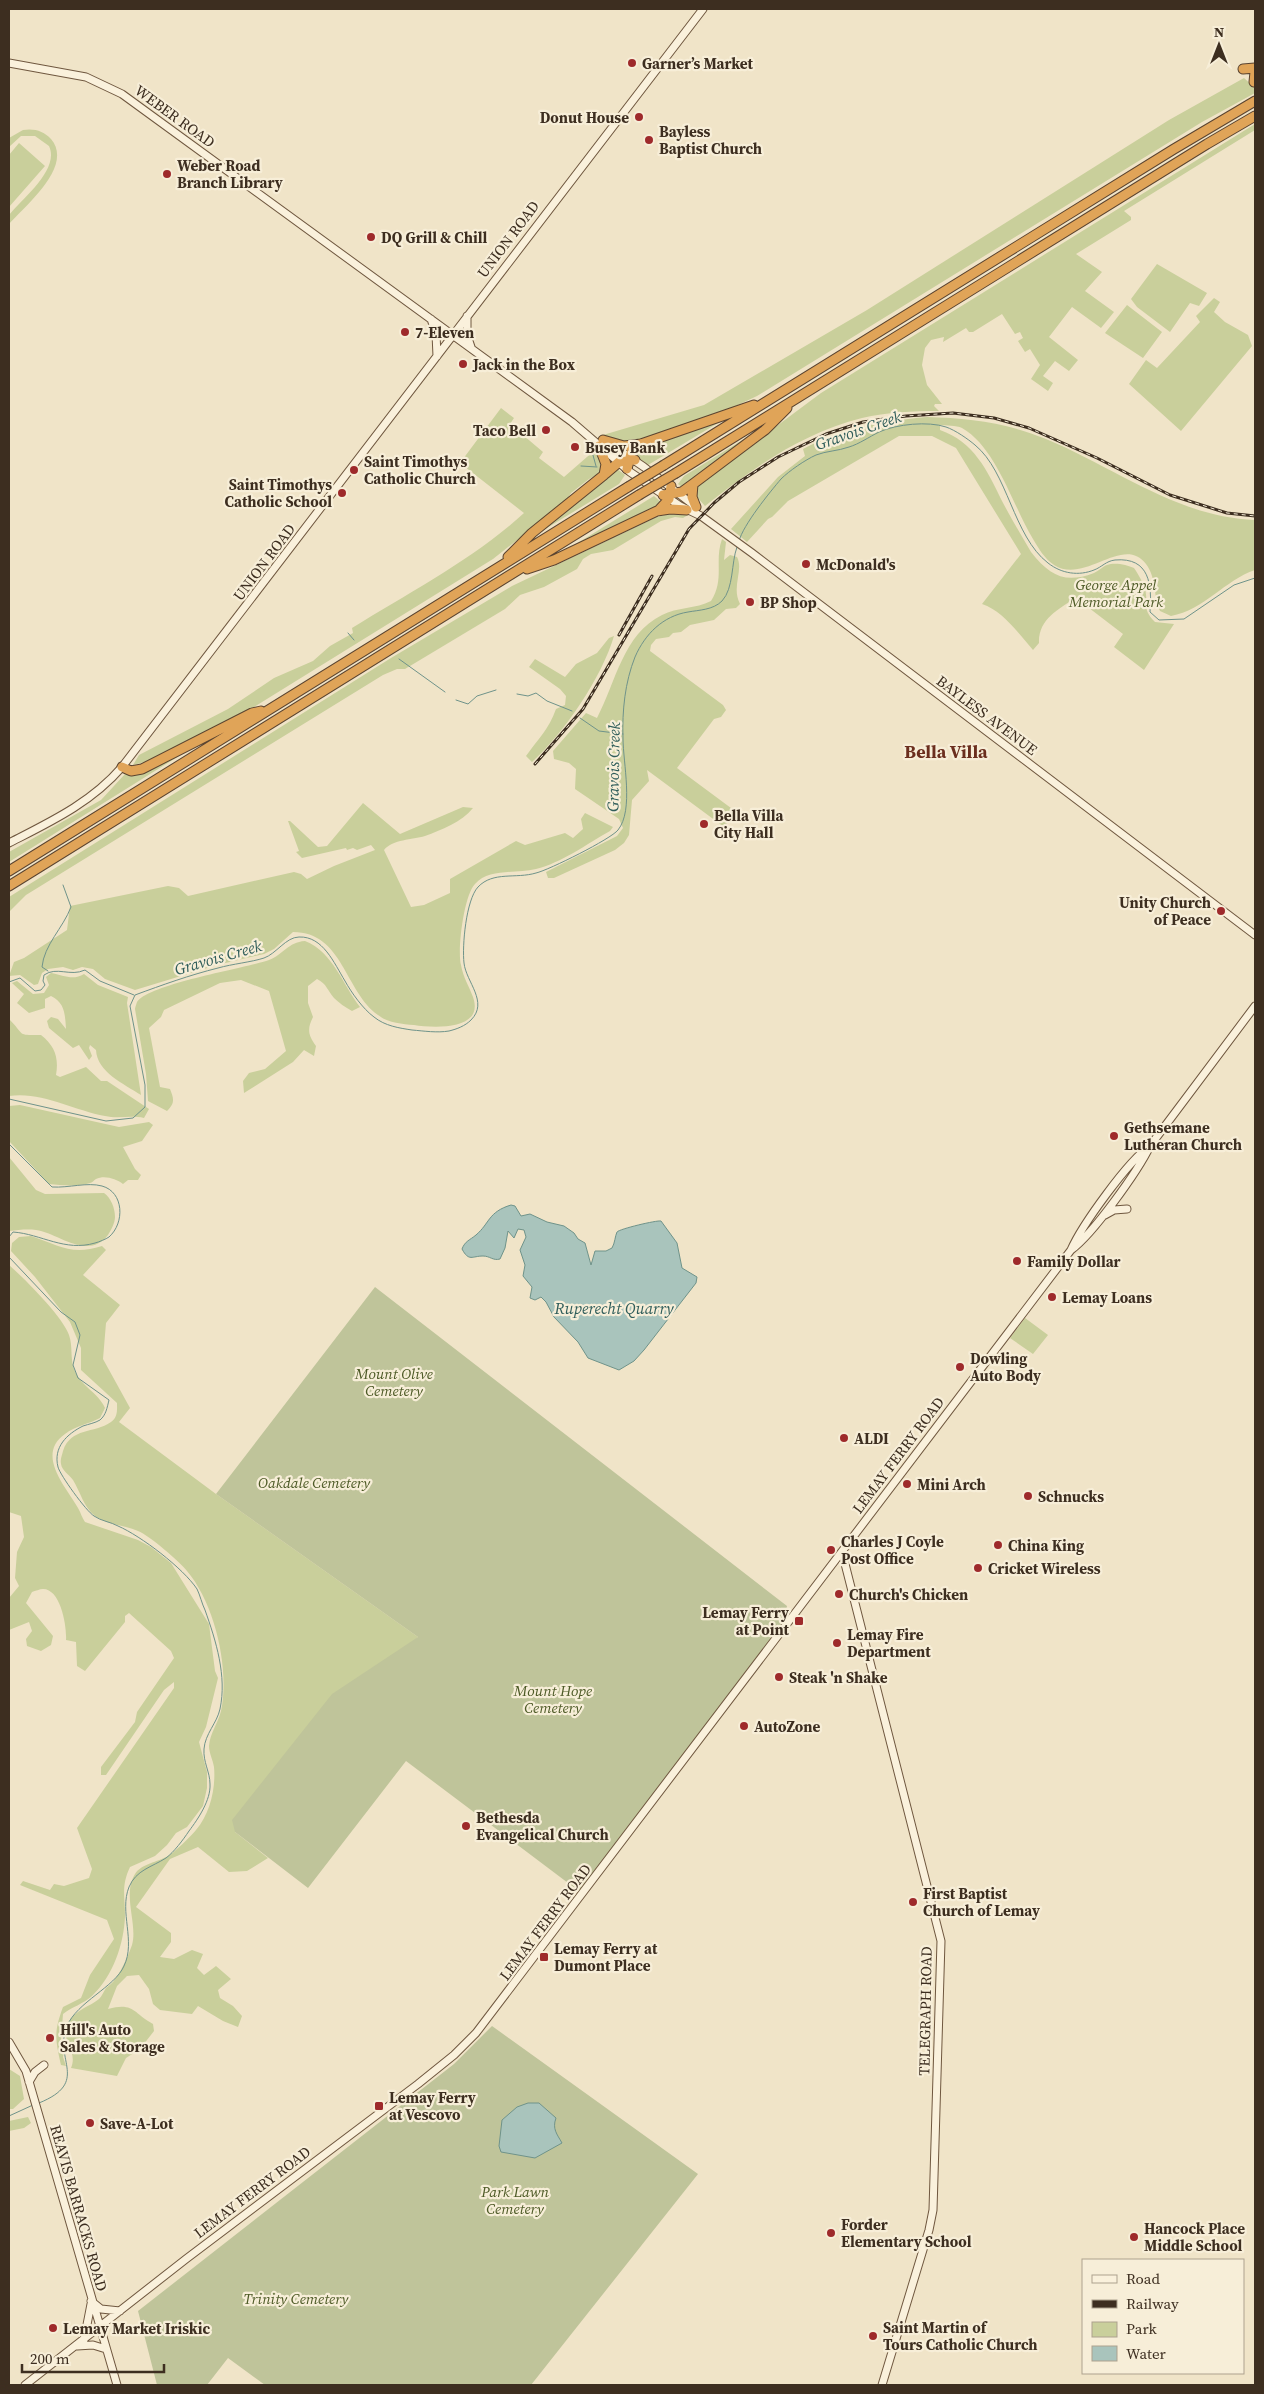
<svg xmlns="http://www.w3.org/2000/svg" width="1264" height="2394" font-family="'Source Serif 4',serif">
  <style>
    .green { fill: #c9cf9b }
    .cemetery { fill: #bfc49a }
    .water { fill: #a9c4bc; stroke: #6f938a }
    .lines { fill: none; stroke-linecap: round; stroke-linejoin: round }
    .stream { stroke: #6f938a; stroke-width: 1 }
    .secondary-casing { stroke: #6f573f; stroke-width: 9 }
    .highway-casing { stroke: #5b4430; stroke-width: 11 }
    .secondary { stroke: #faf1dc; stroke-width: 7 }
    .highway { stroke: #e0a458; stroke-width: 9 }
    .rail-casing { stroke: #3d2e20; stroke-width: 3 }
    .rail { stroke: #f7eed8; stroke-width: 1; stroke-dasharray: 4; stroke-linecap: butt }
    .highway-bridge-casing { stroke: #5b4430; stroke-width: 11; stroke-linecap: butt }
    .highway-bridge { stroke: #e0a458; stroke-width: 9 }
    .poi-dot { fill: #9e2a2b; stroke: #f7eed8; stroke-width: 2 }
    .labels { text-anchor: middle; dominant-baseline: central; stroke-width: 4.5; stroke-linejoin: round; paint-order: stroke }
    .poi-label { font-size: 15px; font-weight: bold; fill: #3d2e20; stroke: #f7eed8; text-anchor: start }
    .street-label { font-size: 15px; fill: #3d2e20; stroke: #f7eed8 }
    .park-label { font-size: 15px; font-style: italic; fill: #4d5a26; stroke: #f7eed8 }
    .water-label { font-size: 16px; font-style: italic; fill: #2f5d5a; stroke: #f7eed8 }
    .quarter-label { font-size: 18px; font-weight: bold; fill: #6b2e1e; stroke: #f7eed8 }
  </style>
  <rect width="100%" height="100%" fill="#f0e4c8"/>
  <path class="green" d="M1244,78L1255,88V93L1202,122L757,396L725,411L633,442H624L603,435L704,405L867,310L1169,120Z
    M1255,124V130L1124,211L1131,217V220L1076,254L1102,272L1085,291L1114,312L1101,328L1072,307L1049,337L1078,360L1069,371L1055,361L1043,376L1053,383L1048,391L1031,379L1040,365L1030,349L1025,352L1018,341L1023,338L1020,332L1015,334L1002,314L973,332H969L966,328L943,342L944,337L931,340L925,348L922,365L927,385L942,404H935L934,406L939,411C913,411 887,412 862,418C802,433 753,468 705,506L696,496L695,488C706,477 719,472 731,460L821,393Z
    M23,130C34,128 44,131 51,139C74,166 26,205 9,224V215C23,198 60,169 49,146L35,136H21L9,147V138Z
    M19,143L45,166L9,207V155Z
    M1157,264L1207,293L1199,306L1190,303L1170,332L1137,307L1131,299Z
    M1214,298L1220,302L1214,312L1225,322L1248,335L1252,346L1181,431L1129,384L1146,360L1157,368L1200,322L1196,316Z
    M1127,305L1162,332L1143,358L1105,333Z
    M501,408L514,418L510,424L543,452L539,458L564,477L595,450C603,457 604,463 600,473L589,479L571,493L565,502L493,559L246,712L145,762L133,765L139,755L228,709L274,678L313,661L330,646L353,633L352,628C410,592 474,559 524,513L460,463Z
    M927,417C968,418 1008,423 1046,439C1116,468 1177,517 1255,520V570C1225,580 1204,610 1171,616L1160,611C1153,596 1157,579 1146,564C1123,534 1085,585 1054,565C1044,558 1039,549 1033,539C1013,506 996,447 962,428C956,425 946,426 940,425V430C974,442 987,470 1002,501C1011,518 1021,535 1031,552C1050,576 1065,584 1094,573C1099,571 1103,566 1107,565C1115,562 1127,565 1134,568C1138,574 1143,582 1145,589C1149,605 1141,608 1155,622L1174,624L1144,670L1114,647L1123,634L1076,598C1058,609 1038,620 1039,643L1033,650C1018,633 1003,611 982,604L1021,554L956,448L932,436H899L788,501L772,517L768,519L747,542L731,529L778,477L805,456L803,449C843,428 882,421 927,417Z
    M723,420L648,465L633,455L643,448Z
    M762,428L683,488L678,484L684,476Z
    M616,468L625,475L619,484L529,539Z
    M654,496L662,503L563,552Z
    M677,512L688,515L683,518L675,517L661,521L613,550L591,554L583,559L577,569L544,587L520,595L505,609L405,669H397L383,675L26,895L9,912V897L391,658L512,586L657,517Z
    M722,539L726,542L724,560L730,555L737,557C744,570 731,587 740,604L736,608L726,609L714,620L690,625L681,632L673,633L669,637L656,639L651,645L650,651L723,705L726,710L721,717L714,719L677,768L735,811L724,827L647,770L649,781L632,800L629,835L624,843L615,850L554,878H548L546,872L617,836L623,828L619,819L575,789L576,769L569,763L554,759L553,751L586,713L597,718C616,682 623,634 662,615C677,607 696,609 711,601C725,579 714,561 722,539Z
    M614,636C602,677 564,733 532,762L526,756C538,739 549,729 556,709L565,705L566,696L560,689L529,667L535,659L565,677L576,664L597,653L609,638Z
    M195,746L9,862V852L101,800L125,774L133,775Z
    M363,803L400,834L463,807L473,808C462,822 441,830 425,836C412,840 393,839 384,850L411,907L424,905L450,893V879L516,841L525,845L565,833L573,838L583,829L581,819L585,813L613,827L610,831C587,844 561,863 536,869C516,874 489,868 475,884C464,895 457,950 461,965C463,977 469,986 473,997C485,1031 433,1028 414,1025C402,1024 388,1023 378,1015C345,992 343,932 293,932L274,949L264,954L217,965L135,990L105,979L93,969L82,967L73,970L63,967L48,969L42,973L38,984L34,985L20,975L9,976L14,962L24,958L67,930L70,906L168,886L179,888L188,896L294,872L301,874L307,879L334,866L375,850L371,845L357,850L353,848L347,850L346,848L302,858L296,852L299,851L288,821H290L318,847L327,846Z
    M305,941C333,952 343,985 360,1007L352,1011C345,1007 339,1003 334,998C327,990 327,984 317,979L308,986V1003L313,1017C307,1029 308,1035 316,1046L314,1056L304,1050L293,1062L244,1093L243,1081L249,1073L265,1069L286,1051L269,991L241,980L220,983L164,1010L161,1017L149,1028L160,1087L170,1089C174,1099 175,1103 167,1111L148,1101L146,1074L135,1009C135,1008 137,1002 137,1002C148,984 246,968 269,960C283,955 288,942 305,941Z
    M51,973C63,975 73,981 84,974L98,985L128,997L127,1003L141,1095C124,1084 97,1072 96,1050L90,1045L89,1048L92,1056L89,1060L79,1045L73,1048L49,1028L47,1021L51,1017L58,1019L66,1029C65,1014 65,1003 51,996L45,999V1008L29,1013L17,1003L24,994L12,983L17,981L33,994L44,993L49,985L46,977Z
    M9,1019C26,1036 16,1035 41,1035C55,1046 59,1058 56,1075L60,1077L86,1067L101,1081H107L149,1109L144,1118C131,1115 118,1119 105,1116C73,1110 41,1091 9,1096Z
    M20,1105L119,1127L149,1122L153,1125L142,1141L123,1147L135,1169L141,1175L138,1180H128L123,1184C116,1179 105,1175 96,1179C94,1180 92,1183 90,1183C77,1187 61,1185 49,1184L9,1141V1106Z
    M9,1157L36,1190L45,1194L104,1193C111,1198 115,1208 115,1217C115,1223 111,1230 108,1235C88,1261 58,1233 36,1230C27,1229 18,1230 9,1231Z
    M31,1236C59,1245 71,1256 102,1246L106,1250L83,1275L120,1305L106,1323L103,1359L130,1408L119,1422L216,1494L418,1637L235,1832L268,1858L247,1871L229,1872L198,1847L170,1859L136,1907L171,1933V1942L160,1957L174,1959L192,1950L203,1954L197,1968L204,1975L216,1966L231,1979L218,1990L220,1998L233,2006L242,2016L238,2027L223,2021L198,2006L192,2014L160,2010L153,2004L149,1989L139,1975L127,1976L117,1986L108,2009C134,2002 133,2013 153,2024L154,2031L140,2049L126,2058L117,2076L71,2068C79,2049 57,2038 69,2021C77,2009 89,2007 99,1999C102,1996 104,1991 106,1988C109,1985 113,1983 115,1979C122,1970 128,1956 132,1945C138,1924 122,1895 135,1874C141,1864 158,1862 168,1856C175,1852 190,1837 196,1830C210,1814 216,1788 214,1767C213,1760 209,1753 209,1746C210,1733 218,1723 221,1711C230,1669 215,1604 187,1571C180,1562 149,1535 138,1531C124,1525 108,1525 95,1516C84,1508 80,1491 73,1480C69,1474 62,1471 61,1464C60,1459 62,1456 63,1451C71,1427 94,1434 111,1422C118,1417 117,1410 117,1403L81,1370V1348L70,1322L35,1277L11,1251L12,1243L19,1237Z
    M9,1265C24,1278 63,1317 69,1335C73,1346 70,1358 74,1369C80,1386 98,1392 105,1408L100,1418C89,1424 75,1426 65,1434C35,1455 67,1488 78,1508C81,1513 82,1518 85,1522L138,1540L151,1547L171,1563L209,1624L215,1671L218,1678L206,1727L199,1742L207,1772V1788L203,1806L187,1827L176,1833L167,1845L155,1856L130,1867C121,1886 125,1896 125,1916C124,1944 113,1976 92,1996C83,2004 72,2007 63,2014L61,2040L65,2046L63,2057L66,2066L61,2065C55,2039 54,2031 63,2007L81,1998L90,1975L114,1939L107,1920L20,1885L23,1881L50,1890L54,1884L64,1886L89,1878L92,1869L77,1828L174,1688V1682L164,1690L106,1775H101V1767L135,1722L137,1712L174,1658L171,1651L129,1613L125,1616V1622L85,1671L77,1666L76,1642L66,1640C67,1627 61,1589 43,1589C40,1589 35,1591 32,1592L26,1603L53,1636L51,1645L41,1651L27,1646L26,1639L32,1631L29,1622L9,1630V1598L19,1586L15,1578L17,1552L24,1537L21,1516L9,1512Z
    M1025,1318L1048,1335L1033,1354L1010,1338Z
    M9,2069L20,2076L24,2099L13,2109H9Z
    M28,2117L31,2123L24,2128L9,2131V2121Z"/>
  <path class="cemetery" d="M375,1287L787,1606L784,1621L580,1892L406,1761L308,1888L235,1832L232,1820L332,1694L418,1637L216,1494Z
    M492,2026L698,2174L531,2385H265L228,2358L207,2385H157L138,2311L454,2064Z"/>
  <path class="water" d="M511,1205L515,1206L521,1216L530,1214L547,1222L564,1226L574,1233L578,1239L585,1243L591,1265L595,1251H606L612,1248C615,1243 615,1236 617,1232C619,1229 657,1220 661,1221L677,1243L682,1268L697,1277L696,1283L644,1350L634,1361L619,1370L588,1358L578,1342L554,1317L546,1302L541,1297L535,1300L530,1298L532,1287L523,1276L525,1265L520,1250L526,1237L524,1230L518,1229L514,1238L508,1231L505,1248L500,1259C493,1261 490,1256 483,1256C472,1256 469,1262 462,1249C465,1241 470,1240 476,1235C490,1223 488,1212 511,1205Z
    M528,2103H539L556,2118C552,2129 557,2134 562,2143L535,2158L501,2152L499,2146L502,2120L517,2107Z"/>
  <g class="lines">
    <path class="stream" d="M591,448L596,466
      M581,466L597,467
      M739,541C743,525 770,492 781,479C789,471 805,460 816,455C826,451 838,451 849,447C859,444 869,437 879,432C897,424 928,421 946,427C955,430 968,439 975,445C1008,472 1013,536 1048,563C1062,574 1079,576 1094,570C1102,567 1106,561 1115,560C1150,557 1152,585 1150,612L1159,620L1184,619L1234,585L1255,578
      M348,633L354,640
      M399,659L445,692
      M517,694L528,696L536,693L547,701L572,711
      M456,700L468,704L477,696L496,690
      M580,718L599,731L623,734
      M48,971L42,967C44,945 63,928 71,907L63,885
      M9,982L20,978L35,991L41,990L45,985L43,981L44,975C57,966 70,977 85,970L100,981L134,995
      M9,1099L106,1121L133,1118L145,1107V1085L130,1006L135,995C162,985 190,975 218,968C232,964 252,962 264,958C276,954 286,937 299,937C323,936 334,963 345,981C351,992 363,1009 374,1017C385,1026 399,1028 412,1030C424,1031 437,1033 449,1031C457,1029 465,1026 471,1020C489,1002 466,982 464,963C462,946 466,900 478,887C493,871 516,879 536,873C549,870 611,839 618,830C634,810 623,763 623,738C622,711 625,682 635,657C645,634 663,616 688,612C699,610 713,610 722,601C734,588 731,563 737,547
      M9,1144L52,1187C69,1188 87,1182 102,1186C124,1192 125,1223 109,1237C106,1239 99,1242 95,1243C65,1252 41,1234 13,1232L9,1237
      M9,1257L61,1312L75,1322L80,1335L73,1365L78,1378L109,1400C107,1408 106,1415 100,1420C95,1423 89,1424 83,1426C67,1434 53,1447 58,1467C60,1475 86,1511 94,1516C101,1521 111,1522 118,1526C141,1536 183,1568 197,1589C200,1595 202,1604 205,1610C216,1641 227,1676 220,1709C217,1723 205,1734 204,1749C203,1762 210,1772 210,1784C211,1800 198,1819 189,1831C183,1840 174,1852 166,1858C152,1867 136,1870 129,1887C119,1912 136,1941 124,1966C115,1987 77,2002 67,2026C53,2060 91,2082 39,2103
      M9,2116L33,2105"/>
    <g class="secondary-casing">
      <path id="secondary" d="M9,63L86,77L122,94L572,422L630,472L680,506L701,516L752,553L1255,935
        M467,316V335L471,347
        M431,319L436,334L437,356
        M610,444L644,467L696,507
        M9,843C50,822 91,803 122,767L703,9
        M1105,1215L1114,1210L1127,1209
        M1071,1250C1093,1234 1138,1171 1150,1146L1255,1006
        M842,1552L941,1941L933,2210L929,2230L882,2385
        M9,2042L26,2071L117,2385
        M29,2082L35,2072L44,2065
        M91,2301L101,2309L120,2311
        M84,2340L91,2304
        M77,2346L93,2345L106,2349
        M25,2385L186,2259L418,2084L454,2055L476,2033L1071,1250C1082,1225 1128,1161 1150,1146"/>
    </g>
    <g class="highway-casing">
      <path id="highway" d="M1243,69L1255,68
        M1254,82L1255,72
        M603,440L624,446L641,444L754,405
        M664,465L1174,149L1255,101
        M627,469L631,453L640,444
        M676,473L1207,144L1255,116
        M605,474L619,462L635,460
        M693,484L692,497L696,507
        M663,495L682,492L693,484L765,430L787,408
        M658,511L669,499L671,486
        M508,557L532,533L604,475L606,464L599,446
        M527,569L554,560L657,511L670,509L687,510
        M122,767L131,771L142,769L252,713L261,711
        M9,871L628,487
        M9,886L639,495"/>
    </g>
    <use href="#secondary" class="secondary"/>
    <use href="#highway" class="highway"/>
    <g class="rail-casing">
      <path id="rail" d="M619,635L652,576
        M535,764L583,709L689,529L714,503L739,482L778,457L826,434L863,422L906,416L953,413L994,418L1029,428L1097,458L1170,495L1227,513L1255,516"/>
    </g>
    <use href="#rail" class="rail"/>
    <g class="highway-bridge-casing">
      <path id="highway-bridge" d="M628,487L664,465
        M639,495L676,473"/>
    </g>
    <use href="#highway-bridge" class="highway-bridge"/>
  </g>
  <g class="poi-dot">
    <circle cx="632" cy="63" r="5"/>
    <circle cx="639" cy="117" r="5"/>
    <circle cx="649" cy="140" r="5"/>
    <circle cx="167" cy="174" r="5"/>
    <circle cx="371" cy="237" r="5"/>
    <circle cx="405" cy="332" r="5"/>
    <circle cx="463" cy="364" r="5"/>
    <circle cx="546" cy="430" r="5"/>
    <circle cx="575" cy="447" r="5"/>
    <circle cx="354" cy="470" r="5"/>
    <circle cx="342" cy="493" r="5"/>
    <circle cx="806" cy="564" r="5"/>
    <circle cx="750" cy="602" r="5"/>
    <circle cx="704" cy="824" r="5"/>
    <circle cx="1221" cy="911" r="5"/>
    <circle cx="1114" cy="1136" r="5"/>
    <circle cx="1017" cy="1261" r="5"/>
    <circle cx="1052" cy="1297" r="5"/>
    <circle cx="960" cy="1367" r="5"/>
    <circle cx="844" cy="1438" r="5"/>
    <circle cx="907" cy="1484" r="5"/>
    <circle cx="1028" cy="1496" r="5"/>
    <circle cx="998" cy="1545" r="5"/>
    <circle cx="831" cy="1550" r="5"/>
    <circle cx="978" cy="1568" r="5"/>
    <circle cx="839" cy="1594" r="5"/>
    <rect x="794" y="1616" width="10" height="10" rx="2.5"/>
    <circle cx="837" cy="1643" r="5"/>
    <circle cx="779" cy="1677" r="5"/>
    <circle cx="744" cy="1726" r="5"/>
    <circle cx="466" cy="1826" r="5"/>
    <circle cx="913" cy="1902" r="5"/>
    <rect x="539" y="1952" width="10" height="10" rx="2.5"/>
    <circle cx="50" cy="2038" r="5"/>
    <rect x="374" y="2101" width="10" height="10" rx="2.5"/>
    <circle cx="90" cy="2123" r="5"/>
    <circle cx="831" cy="2233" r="5"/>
    <circle cx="1134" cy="2237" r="5"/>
    <circle cx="53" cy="2328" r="5"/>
    <circle cx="873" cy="2336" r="5"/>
  </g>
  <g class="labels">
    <g class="poi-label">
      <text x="642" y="63">Garner’s Market</text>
      <text x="629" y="117" text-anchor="end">Donut House</text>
      <text x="659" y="131">Bayless<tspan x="659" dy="17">Baptist Church</tspan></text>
      <text x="177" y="165">Weber Road<tspan x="177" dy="17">Branch Library</tspan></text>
      <text x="381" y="237">DQ Grill &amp; Chill</text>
      <text x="415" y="332">7-Eleven</text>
      <text x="473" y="364">Jack in the Box</text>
      <text x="536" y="430" text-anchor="end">Taco Bell</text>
      <text x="585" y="447">Busey Bank</text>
      <text x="364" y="461">Saint Timothys<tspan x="364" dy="17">Catholic Church</tspan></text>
      <text x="332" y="484" text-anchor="end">Saint Timothys<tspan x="332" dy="17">Catholic School</tspan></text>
      <text x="816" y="564">McDonald's</text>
      <text x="760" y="602">BP Shop</text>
      <text x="714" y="815">Bella Villa<tspan x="714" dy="17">City Hall</tspan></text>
      <text x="1211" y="902" text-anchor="end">Unity Church<tspan x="1211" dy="17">of Peace</tspan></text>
      <text x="1124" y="1127">Gethsemane<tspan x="1124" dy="17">Lutheran Church</tspan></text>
      <text x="1027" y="1261">Family Dollar</text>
      <text x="1062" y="1297">Lemay Loans</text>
      <text x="970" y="1358">Dowling<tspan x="970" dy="17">Auto Body</tspan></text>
      <text x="854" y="1438">ALDI</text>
      <text x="917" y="1484">Mini Arch</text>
      <text x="1038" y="1496">Schnucks</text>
      <text x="841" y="1541">Charles J Coyle<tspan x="841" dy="17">Post Office</tspan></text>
      <text x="1008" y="1545">China King</text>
      <text x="988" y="1568">Cricket Wireless</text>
      <text x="849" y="1594">Church's Chicken</text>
      <text x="789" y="1612" text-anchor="end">Lemay Ferry<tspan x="789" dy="17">at Point</tspan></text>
      <text x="847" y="1634">Lemay Fire<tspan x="847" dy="17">Department</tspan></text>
      <text x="789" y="1677">Steak 'n Shake</text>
      <text x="754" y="1726">AutoZone</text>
      <text x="476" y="1817">Bethesda<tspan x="476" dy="17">Evangelical Church</tspan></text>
      <text x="923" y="1893">First Baptist<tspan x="923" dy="17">Church of Lemay</tspan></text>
      <text x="554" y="1948">Lemay Ferry at<tspan x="554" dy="17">Dumont Place</tspan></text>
      <text x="60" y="2029">Hill's Auto<tspan x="60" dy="17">Sales &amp; Storage</tspan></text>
      <text x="389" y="2097">Lemay Ferry<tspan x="389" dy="17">at Vescovo</tspan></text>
      <text x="100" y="2123">Save-A-Lot</text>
      <text x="841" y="2224">Forder<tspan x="841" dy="17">Elementary School</tspan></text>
      <text x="1144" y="2228">Hancock Place<tspan x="1144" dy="17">Middle School</tspan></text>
      <text x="883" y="2327">Saint Martin of<tspan x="883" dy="17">Tours Catholic Church</tspan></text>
      <text x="63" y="2328">Lemay Market Iriskic</text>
    </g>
    <g class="street-label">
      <text transform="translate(175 116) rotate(36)">WEBER ROAD</text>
      <text transform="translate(508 239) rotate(-53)">UNION ROAD</text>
      <text transform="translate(264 562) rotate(-53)">UNION ROAD</text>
      <text transform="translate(987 715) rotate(37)">BAYLESS AVENUE</text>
      <text transform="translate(898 1455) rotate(-53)">LEMAY FERRY ROAD</text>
      <text transform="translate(545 1922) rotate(-53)">LEMAY FERRY ROAD</text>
      <text transform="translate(925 2011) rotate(-89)">TELEGRAPH ROAD</text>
      <text transform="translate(252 2192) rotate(-37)">LEMAY FERRY ROAD</text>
      <text transform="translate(79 2208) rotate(74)">REAVIS BARRACKS ROAD</text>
    </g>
    <g class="park-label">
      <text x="1116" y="584">George Appel<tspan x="1116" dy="17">Memorial Park</tspan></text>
      <text x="394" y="1373">Mount Olive<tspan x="394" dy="17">Cemetery</tspan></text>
      <text x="314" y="1482">Oakdale Cemetery</text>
      <text x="553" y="1690">Mount Hope<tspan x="553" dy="17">Cemetery</tspan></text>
      <text x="515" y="2191">Park Lawn<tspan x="515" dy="17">Cemetery</tspan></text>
      <text x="296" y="2298">Trinity Cemetery</text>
    </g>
    <g class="water-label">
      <text transform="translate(858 430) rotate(-19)">Gravois Creek</text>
      <text transform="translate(613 767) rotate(-89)">Gravois Creek</text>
      <text transform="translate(218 957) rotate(-16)">Gravois Creek</text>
      <text x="614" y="1308">Ruperecht Quarry</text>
    </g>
    <g class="quarter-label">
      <text x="946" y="751">Bella Villa</text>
    </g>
  </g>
  <rect width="1264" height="2394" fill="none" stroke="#3d2e20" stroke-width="20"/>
  <rect x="1082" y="2259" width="162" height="115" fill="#f7eed8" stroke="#ada18e"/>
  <rect x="1092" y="2275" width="25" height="8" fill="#faf1dc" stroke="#ada18e"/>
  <text x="1126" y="2284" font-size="15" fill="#3d2e20">Road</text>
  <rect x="1092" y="2300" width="25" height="8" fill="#3d2e20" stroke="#ada18e"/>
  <text x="1126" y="2309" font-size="15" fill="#3d2e20">Railway</text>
  <rect x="1092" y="2322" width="25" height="15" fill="#c9cf9b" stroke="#ada18e"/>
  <text x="1126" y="2334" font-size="15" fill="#3d2e20">Park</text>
  <rect x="1092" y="2346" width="25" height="15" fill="#a9c4bc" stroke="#ada18e"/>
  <text x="1126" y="2359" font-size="15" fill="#3d2e20">Water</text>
  <g transform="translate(1219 45)" stroke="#f7eed8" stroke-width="4" paint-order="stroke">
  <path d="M0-4L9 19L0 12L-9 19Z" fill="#3d2e20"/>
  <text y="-8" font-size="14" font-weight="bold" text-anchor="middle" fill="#3d2e20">N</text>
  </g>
  <path d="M22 2364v8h142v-8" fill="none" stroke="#3d2e20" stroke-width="2.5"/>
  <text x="30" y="2364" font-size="15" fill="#3d2e20" stroke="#f7eed8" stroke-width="4" paint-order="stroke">200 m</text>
</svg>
